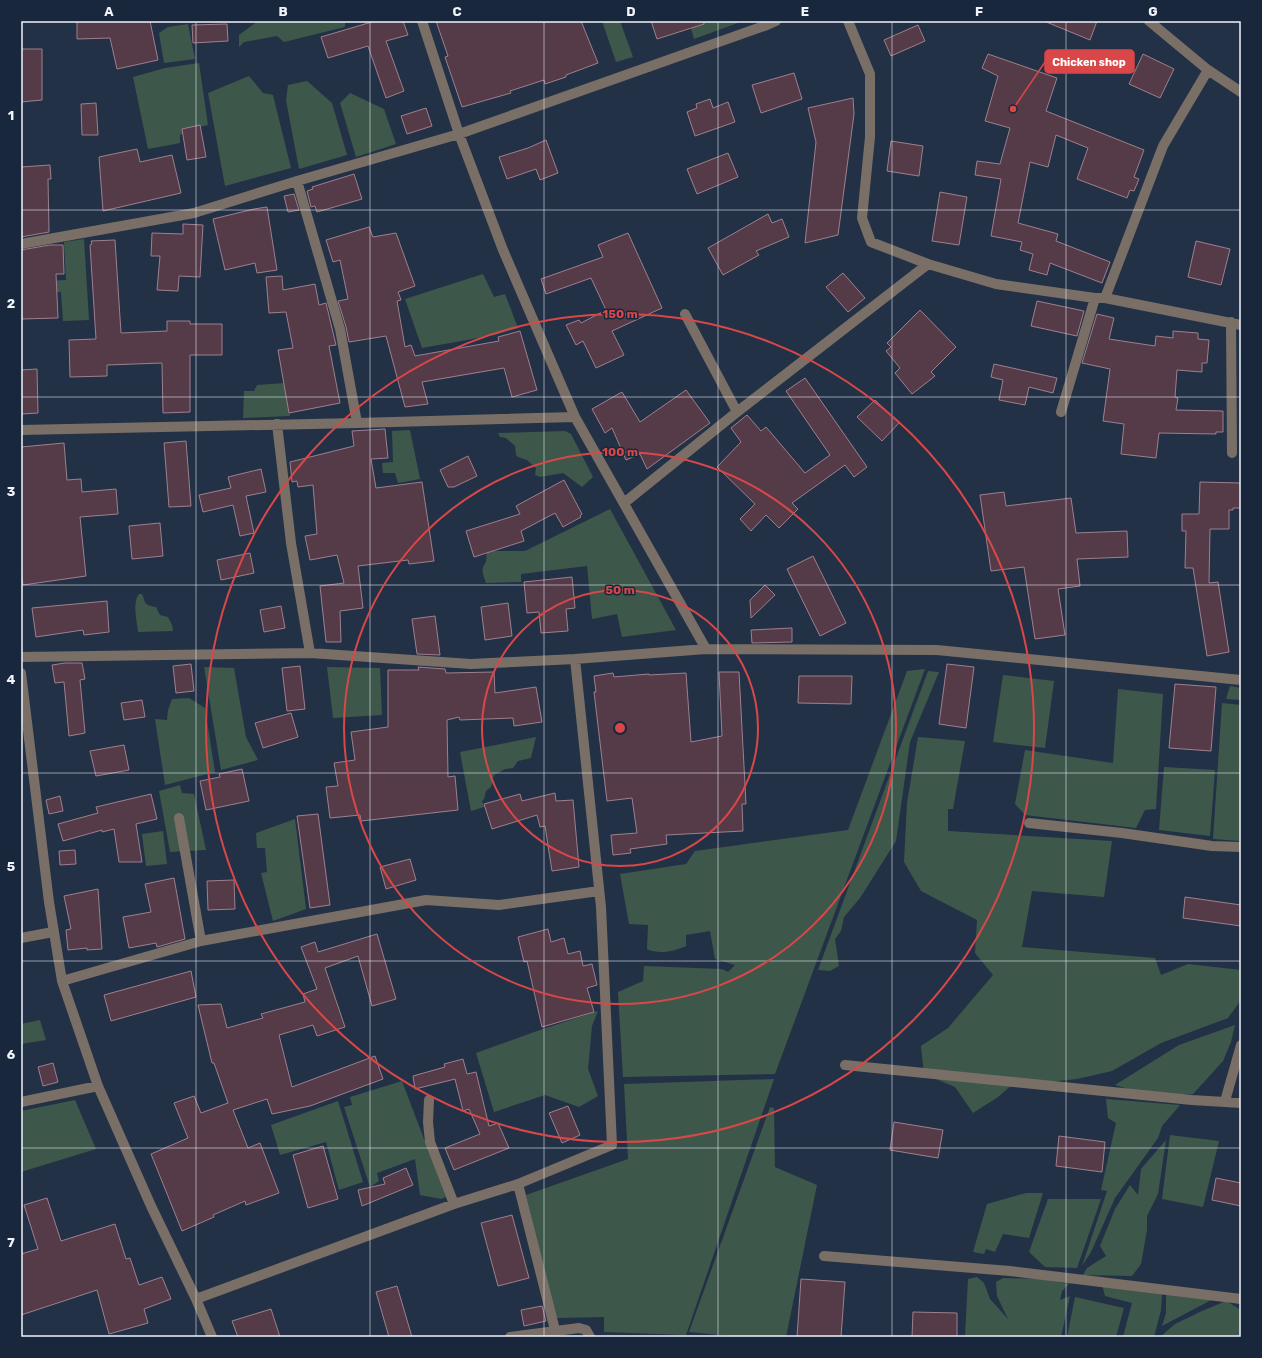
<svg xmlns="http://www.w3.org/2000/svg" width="1262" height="1358" font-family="Rubik,sans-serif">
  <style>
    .green { fill: #3d584a }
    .building { fill: #553b48; stroke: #9e7f8e }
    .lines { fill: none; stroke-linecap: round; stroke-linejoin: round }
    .minor { stroke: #7a6f66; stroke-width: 10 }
    .grid { fill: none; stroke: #eff4fd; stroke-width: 1; stroke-opacity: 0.55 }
    .ring { fill: none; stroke: #da4748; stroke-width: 2 }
    .centre { fill: #da4748; stroke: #19273c; stroke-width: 2 }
    .ring-label { font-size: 12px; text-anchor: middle; font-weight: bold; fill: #da4748; stroke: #19273c; stroke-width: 3; stroke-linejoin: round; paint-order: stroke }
    .leader { fill: none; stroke: #da4748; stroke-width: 1.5 }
    .callout-dot { fill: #da4748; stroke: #19273c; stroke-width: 1.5 }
    .callout { fill: #da4748; stroke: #da4748; stroke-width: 1.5 }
    .callout-label { font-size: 11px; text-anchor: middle; font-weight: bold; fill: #fff }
    .neatline { fill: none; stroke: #eff4fd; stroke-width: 1.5 }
    .grid-label { font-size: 13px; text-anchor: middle; font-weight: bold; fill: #eff4fd }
  </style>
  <rect width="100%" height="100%" fill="#233146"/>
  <path class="green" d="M258,21H345V27L284,42L277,36L244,42L239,47V35Z
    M602,21H620L633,57L616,62Z
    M689,21H743L694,39Z
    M188,24L195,59L164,63L159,33L168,27Z
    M199,63L208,125L191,129L180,135V143L148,149L133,77L165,68Z
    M249,76L263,93L273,95L291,168L225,186L208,93Z
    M307,81L332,103L347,155L299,169L286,100L288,85Z
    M350,93L384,109L396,144L356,157L340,103Z
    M84,239L89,320L63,321L61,292L21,294V282L66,280L64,242Z
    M483,274L494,297L505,294L518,328L495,335L422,348L405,299Z
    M285,383L290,416L243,418L244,391H254L257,385Z
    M410,430L420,479L398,483L395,473H383L382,463L393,462L392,431Z
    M565,431L571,434L593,477L582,487L563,473L540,477L535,475L536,468L527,460L518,457L516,455L515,446L506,438L500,437L498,433Z
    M610,509L676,630L622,637L617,614L592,619L587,566L521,574V582L486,583C483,574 480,570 486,562L487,551H525Z
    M139,594H142C146,604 144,605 156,607L160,615L168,617L172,625L173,631L138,632C137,622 132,602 139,594Z
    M204,667L234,668L246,737L258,760L221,770Z
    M327,667L380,668L382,715L333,718Z
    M925,669L775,1074L623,1077L618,992L643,981L644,966L722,969L728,972L735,965L715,959L710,931L686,935V946C675,951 659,955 647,949L648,925L629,924L620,874L686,864L695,851L848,830L907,671Z
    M928,671L939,672L910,742L896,841L860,898L844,917L841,931L835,939L839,966L830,971L818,970Z
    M1003,675L1054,681L1045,748L993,742Z
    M1230,686L1241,688V700L1226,699Z
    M1118,689L1163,694L1156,809L1145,810L1136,828L1025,815L1015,804L1025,750L1113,763Z
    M189,698L205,708L215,772L165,785L155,719L167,720L168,710L172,699Z
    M1222,703L1241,705V841L1213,839Z
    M536,737L531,758L518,761L513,768L505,769L494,775L491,787L486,791L484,799L482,801L484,807L471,811L460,752Z
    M918,737L965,741L953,809H948V831L1112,841L1104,897L1032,891L1022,947L1155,958L1161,975L1188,964L1241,970V1000L1228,1018L1161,1043L1112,1071L1077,1079L1039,1083H1014L998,1097L973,1113L955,1087L924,1074L921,1046L948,1028L993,975L975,953L977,920L921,891L904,862L907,803Z
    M1164,767L1215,770L1210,836L1159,830Z
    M180,785L182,793L194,794L206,850L170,852L159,791Z
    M295,819L306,909L273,921L261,873L267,872L265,848H257L256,833Z
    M163,831L167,864L146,866L142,834Z
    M598,1011L592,1026L588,1069L598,1096L579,1107L545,1095L494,1112L476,1053L537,1031Z
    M40,1020L46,1040L21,1044V1024Z
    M1235,1025L1231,1042L1223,1061L1193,1094H1144L1115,1085L1179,1045Z
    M774,1079L686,1335L604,1332V1317L556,1318L526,1195L628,1159L624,1084Z
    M402,1081L446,1197L441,1199L420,1195L415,1159L377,1173L379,1181L370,1187L344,1107L352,1105L350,1097Z
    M1106,1099L1180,1105L1162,1126L1158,1138L1115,1198L1091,1252L1082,1266L1107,1191L1101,1190L1116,1123L1108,1118Z
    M75,1100L96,1149L21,1172V1111Z
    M338,1101L363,1182L339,1190L326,1142L280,1155L271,1125Z
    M770,1107L774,1108L775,1167L817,1185L786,1337H740L689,1332Z
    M1170,1135L1219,1141L1203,1207L1162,1199Z
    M1166,1140L1158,1194L1147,1216V1230L1141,1264L1132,1276L1083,1275L1087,1268L1106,1256L1100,1246L1115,1209L1130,1185L1138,1195L1141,1169Z
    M1026,1193H1043L1029,1238L1003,1234L995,1252L986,1249L984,1254L973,1252L987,1204Z
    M1048,1199H1101L1077,1268L1045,1267L1029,1252Z
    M977,1277L984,1283L990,1299L1008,1319L997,1296L996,1282L1003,1278L1043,1279L1069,1284L1062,1291L1060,1300L1070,1296L1061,1337H965L968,1279Z
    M1102,1284L1162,1294L1161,1310L1154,1337H1123L1132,1303L1105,1296Z
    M1166,1292L1213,1299L1162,1326L1166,1313Z
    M1075,1297L1124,1308L1116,1337H1067Z
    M1226,1301L1241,1310V1337H1160L1175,1324L1202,1311Z"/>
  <path class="building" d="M77,21H150L158,60L117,69L110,38L77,39Z
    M375,21H403L408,35L386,41L404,91L386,98L368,46L328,58L321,37Z
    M436,21H581L598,63L566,75V77L545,84L544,80L510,91L511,93L462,107L445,57L448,56Z
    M651,21H704V24L657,39Z
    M1044,21H1097L1090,40Z
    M227,24L228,41L193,43L192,25Z
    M918,25L925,41L891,56L884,40Z
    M21,49H42V100L21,102Z
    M988,54L1057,78L1046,111L1144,150L1134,177L1139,179L1134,191L1130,190L1127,198L1077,179L1088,148L1056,135L1048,167L1030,162L1018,223L1058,234L1056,241L1110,262L1102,283L1050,263L1047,275L1029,270L1033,254L1020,250L1022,242L991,236L1001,179L975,175L977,161L1000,164L1010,128L985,121L998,76L982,68Z
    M1143,54L1174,69L1160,98L1129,84Z
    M794,73L802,99L761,113L752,85Z
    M853,98L854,114L838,235L805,243L816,142L808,108Z
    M710,99L713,108L728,102L735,122L695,136L687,112L697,108L696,104Z
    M96,103L98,135H82L81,104Z
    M426,108L432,126L407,134L401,116Z
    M200,125L206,157L187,160L182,129Z
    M546,140L558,173L540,180L536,169L507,179L499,157L528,148Z
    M891,141L923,146L919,176L887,171Z
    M137,149L140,162L172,155L181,193L103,211L99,157Z
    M728,153L738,177L697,194L687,169Z
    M50,165L51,179H48L49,232L21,237V167Z
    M354,174L362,199L317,212L315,206L311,207L307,191L313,189L312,187Z
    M940,192L967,197L959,245L932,241Z
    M294,194L299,210L288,212L284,196Z
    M267,207L277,270L257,273L255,263L225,270L213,219L254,209Z
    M768,214L772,223L782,219L789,237L756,251L759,255L723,275L708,248Z
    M183,224L203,225L200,277L179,276L178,291L157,290L160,256H151L152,233L183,234Z
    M369,227L373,237L396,233L415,286L398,292L401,300L397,301L405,347L411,345L415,356L499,341L498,337L520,331L537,390L512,397L504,368L422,382L428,404L405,407L386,336L349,342L346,327L338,301L348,299L340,260L333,262L326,240Z
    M628,233L662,308L612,331L624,355L596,368L583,341L576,345L566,325L579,320L581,323L606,310L591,278L546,294L541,279L603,257L598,245Z
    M115,240L121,333L167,331V321H190V324H222V355H190V412L163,413L162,363L107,365V376L70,377L69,340L96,339L90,245L92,244L91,241Z
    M1196,241L1230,249L1221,285L1188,277Z
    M50,245H63L64,274H56L58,318L21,319V250Z
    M843,273L865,298L848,312L826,287Z
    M282,276L283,290L315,284L319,305L326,303L336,345L329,346L340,403L289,413L278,350L293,348L286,312L269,313L266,277Z
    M1037,301L1084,311L1077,336L1031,326Z
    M920,310L956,347L931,372L935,376L912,394L895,373L900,368L886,351L891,347L887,343Z
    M1097,314L1114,318L1109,339L1155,346L1156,336L1173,338V331L1198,333V339L1209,340L1207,363H1202V372L1177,370L1175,397L1178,398L1176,410L1223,411V432H1216V434L1159,433L1156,458L1121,454L1124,424L1103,421L1110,369L1082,363Z
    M994,364L1057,378L1053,393L1029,387L1025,405L999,400L1003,380L991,377Z
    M37,369L38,413L21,414V370Z
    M805,378L867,467L854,477L845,465L792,503L798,509L779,528L766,515L751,531L740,519L755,504L717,467L741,442L731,428L747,415L761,431L766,427L805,473L830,455L786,391Z
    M686,390L710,423L647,469L640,454L626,460L612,428L605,433L592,409L622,392L640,422Z
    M875,400L899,423L882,441L857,417Z
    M385,429L388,458L371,459L376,488L422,482L434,561L409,564L408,560L358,566L363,608L340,611L341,642H326L320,586L344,583L337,555L310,560L305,536L317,534L313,485L298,487L297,481L292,482L290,462L354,446L352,431Z
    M186,441L191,506L169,507L164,443Z
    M64,443L67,480L81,479L82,492L116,489L118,514L80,517L86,576L23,585L21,571V447Z
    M468,456L477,476L454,487H448L440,470Z
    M261,469L266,492L246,496L254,533L240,536L233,505L203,512L199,495L231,488L228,477Z
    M564,480L582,514L580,516L581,517L563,527L555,513L521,531L524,541L474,557L466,531L520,514L516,506Z
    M1200,482L1241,483V508H1233V510H1229V529H1210L1209,583L1218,582L1229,652L1207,656L1193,568H1185L1186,531H1182V514H1199Z
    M1004,492L1006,506L1071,498L1076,533L1127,531L1128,557L1077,559L1080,586L1058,589L1065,635L1035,639L1024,567L991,571L980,495Z
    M160,523L163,556L132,559L129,526Z
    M250,553L254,573L221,580L217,560Z
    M813,556L846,623L820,636L787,569Z
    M572,577L575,608L566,609L568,631L541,633L539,612L527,613L524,582Z
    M765,585L775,595L751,618L750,600Z
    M107,601L109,632L84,635L83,630L36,637L32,608Z
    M508,603L512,636L485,640L481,607Z
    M281,606L285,628L264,632L260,610Z
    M435,616L440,655L417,654L412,619Z
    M792,628V642L752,643L751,630Z
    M65,663H82L85,679L80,680L85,733L69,736L64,682L55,683L52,665Z
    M191,664L194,691L176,693L173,666Z
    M947,664L974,667L966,728L939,724Z
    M300,666L305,709L287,711L282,668Z
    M418,667L445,669L446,673L494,672L495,693L536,687L542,722L514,726L513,718L460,720L459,717L447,720L448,777L455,776L458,810L361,821L360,815L330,818L326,787L338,786L334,763L355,760L351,732L388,727V670H419Z
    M719,672H739L746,804H742L743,831L666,835L667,844L630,849L631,853L613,855L611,835L637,833L632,798L607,801L594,692H596L594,676L613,673L614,677L649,674V675L686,673L691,742L722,736Z
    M799,676H852L851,704L798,703Z
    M1175,684L1216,687L1211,751L1169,748Z
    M142,700L145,717L124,720L121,703Z
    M291,713L298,737L263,748L255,723Z
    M124,745L129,770L96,776L90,751Z
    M242,769L249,801L206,810L200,781L220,777L219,774Z
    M555,793L556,801L573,800L579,867L552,871L545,826L540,827L537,815L492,829L484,804L520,794L522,801Z
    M151,794L157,819L136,824L142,862H119L114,829L102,832V830L63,841L58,824L98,813L96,807Z
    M60,796L63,811L49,814L46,800Z
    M318,814L330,905L310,908L297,816Z
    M75,850L76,864L60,865L59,851Z
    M410,859L416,880L386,889L380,867Z
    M174,878L185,939L157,947L156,943L129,948L123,917L151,912L145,884Z
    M234,880L235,909L208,910L207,881Z
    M98,889L102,949L87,950V948L68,950L66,930L71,929L64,896Z
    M1185,897L1241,905V926L1183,918Z
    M548,929L551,942L564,938L568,954L580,951L583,966L592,964L597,985L587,988L594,1012L542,1027L527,961L524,962L518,937Z
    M377,934L396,999L372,1006L358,956L325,968L345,1027L317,1036L313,1025L279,1035L292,1087L375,1056L383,1079L310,1106L272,1114L267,1099L233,1110L248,1148L260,1143L279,1193L246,1205L245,1201L213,1215L214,1217L182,1231L151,1154L188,1138L174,1103L194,1096L201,1113L228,1103L214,1063H212L198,1005L221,1004L227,1028L263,1018L261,1014L305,1002L303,994L317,989L301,947L315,942L318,952Z
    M191,971L196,997L111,1021L104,995Z
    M463,1059L467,1074L476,1072L489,1126L498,1123L509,1148L454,1170L445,1148L480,1134L469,1109L463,1111L455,1079L415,1089L413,1076L445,1067L444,1064Z
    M53,1063L58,1082L43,1086L38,1067Z
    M568,1106L580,1135L562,1143L549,1113Z
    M894,1122L943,1130L938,1158L890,1150Z
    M1059,1136L1105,1142L1102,1172L1056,1166Z
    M323,1146L338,1199L308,1208L293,1155Z
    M406,1168L413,1185L362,1206L358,1190L385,1184L383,1178Z
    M1216,1178L1241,1183V1206L1212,1200Z
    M47,1198L61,1241L115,1224L126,1259L130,1258L139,1285L162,1277L171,1299L144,1309L148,1323L109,1334L97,1290L21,1315V1254L38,1249L24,1205Z
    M512,1215L529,1278L498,1286L481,1223Z
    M801,1279L845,1282L841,1337H797Z
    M397,1286L412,1337H389L376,1292Z
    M542,1306L546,1321L524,1326L521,1310Z
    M271,1309L280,1337H238L232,1321Z
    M913,1312L957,1313V1337H912Z"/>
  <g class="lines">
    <path class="minor" d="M422,21L459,134L503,250L575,417L706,649
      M1149,21L1208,70L1241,92
      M297,181L340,329L357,423
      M21,244L194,213L297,181L459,134L767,25L776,21
      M928,264L996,284L1095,298H1105L1241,325
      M1105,298L1163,146L1208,70
      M685,314L737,412
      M1231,322L1232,453
      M1061,412L1095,298
      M277,424L291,543L310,653
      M21,430L357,423L575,417
      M624,503L737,412L928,264L871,242L862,218L870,137V74L848,21
      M21,657L310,653L471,664L575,659L706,649L937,650L1241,680
      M21,673L49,902L62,981L98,1086L151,1206L196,1299L212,1337
      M179,818L201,941
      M1029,823L1122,833L1212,846L1241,847
      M21,938L53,932
      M62,981L201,941L426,900L499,905L599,891
      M845,1065L1192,1100L1241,1103
      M429,1100L428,1122L430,1142L454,1204
      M1225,1101L1241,1045
      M21,1102L98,1086
      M518,1184L555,1330
      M824,1256L1010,1271L1241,1299
      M196,1299L454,1204L518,1184L612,1145L601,907L575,659
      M510,1337L579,1328L586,1330L590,1337"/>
  </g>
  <path class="grid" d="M196,21V1337M370,21V1337M544,21V1337M718,21V1337M892,21V1337M1066,21V1337M21,210H1241M21,397H1241M21,585H1241M21,773H1241M21,961H1241M21,1148H1241"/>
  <g class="ring">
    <circle cx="620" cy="728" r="138"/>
    <circle cx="620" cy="728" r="276"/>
    <circle cx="620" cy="728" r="414"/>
  </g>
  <circle cx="620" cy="728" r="6" class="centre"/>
  <g class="ring-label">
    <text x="620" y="318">150 m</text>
    <text x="620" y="456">100 m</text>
    <text x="620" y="594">50 m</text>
  </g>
  <path class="leader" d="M1013 109L1045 62"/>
  <circle class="callout-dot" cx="1013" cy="109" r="4"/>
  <rect class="callout" x="1045" y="50" width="89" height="23" rx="4"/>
  <g class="callout-label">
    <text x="1089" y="66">Chicken shop</text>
  </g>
  <rect width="1262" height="1358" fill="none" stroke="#19273c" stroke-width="44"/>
  <rect x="22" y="22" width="1218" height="1314" class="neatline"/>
  <g class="grid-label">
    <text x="109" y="16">A</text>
    <text x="283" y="16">B</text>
    <text x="457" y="16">C</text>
    <text x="631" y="16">D</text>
    <text x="805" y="16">E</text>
    <text x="979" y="16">F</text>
    <text x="1153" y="16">G</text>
    <text x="11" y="120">1</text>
    <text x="11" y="308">2</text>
    <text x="11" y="496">3</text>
    <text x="11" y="684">4</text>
    <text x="11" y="871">5</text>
    <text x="11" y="1059">6</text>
    <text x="11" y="1247">7</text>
  </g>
</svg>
